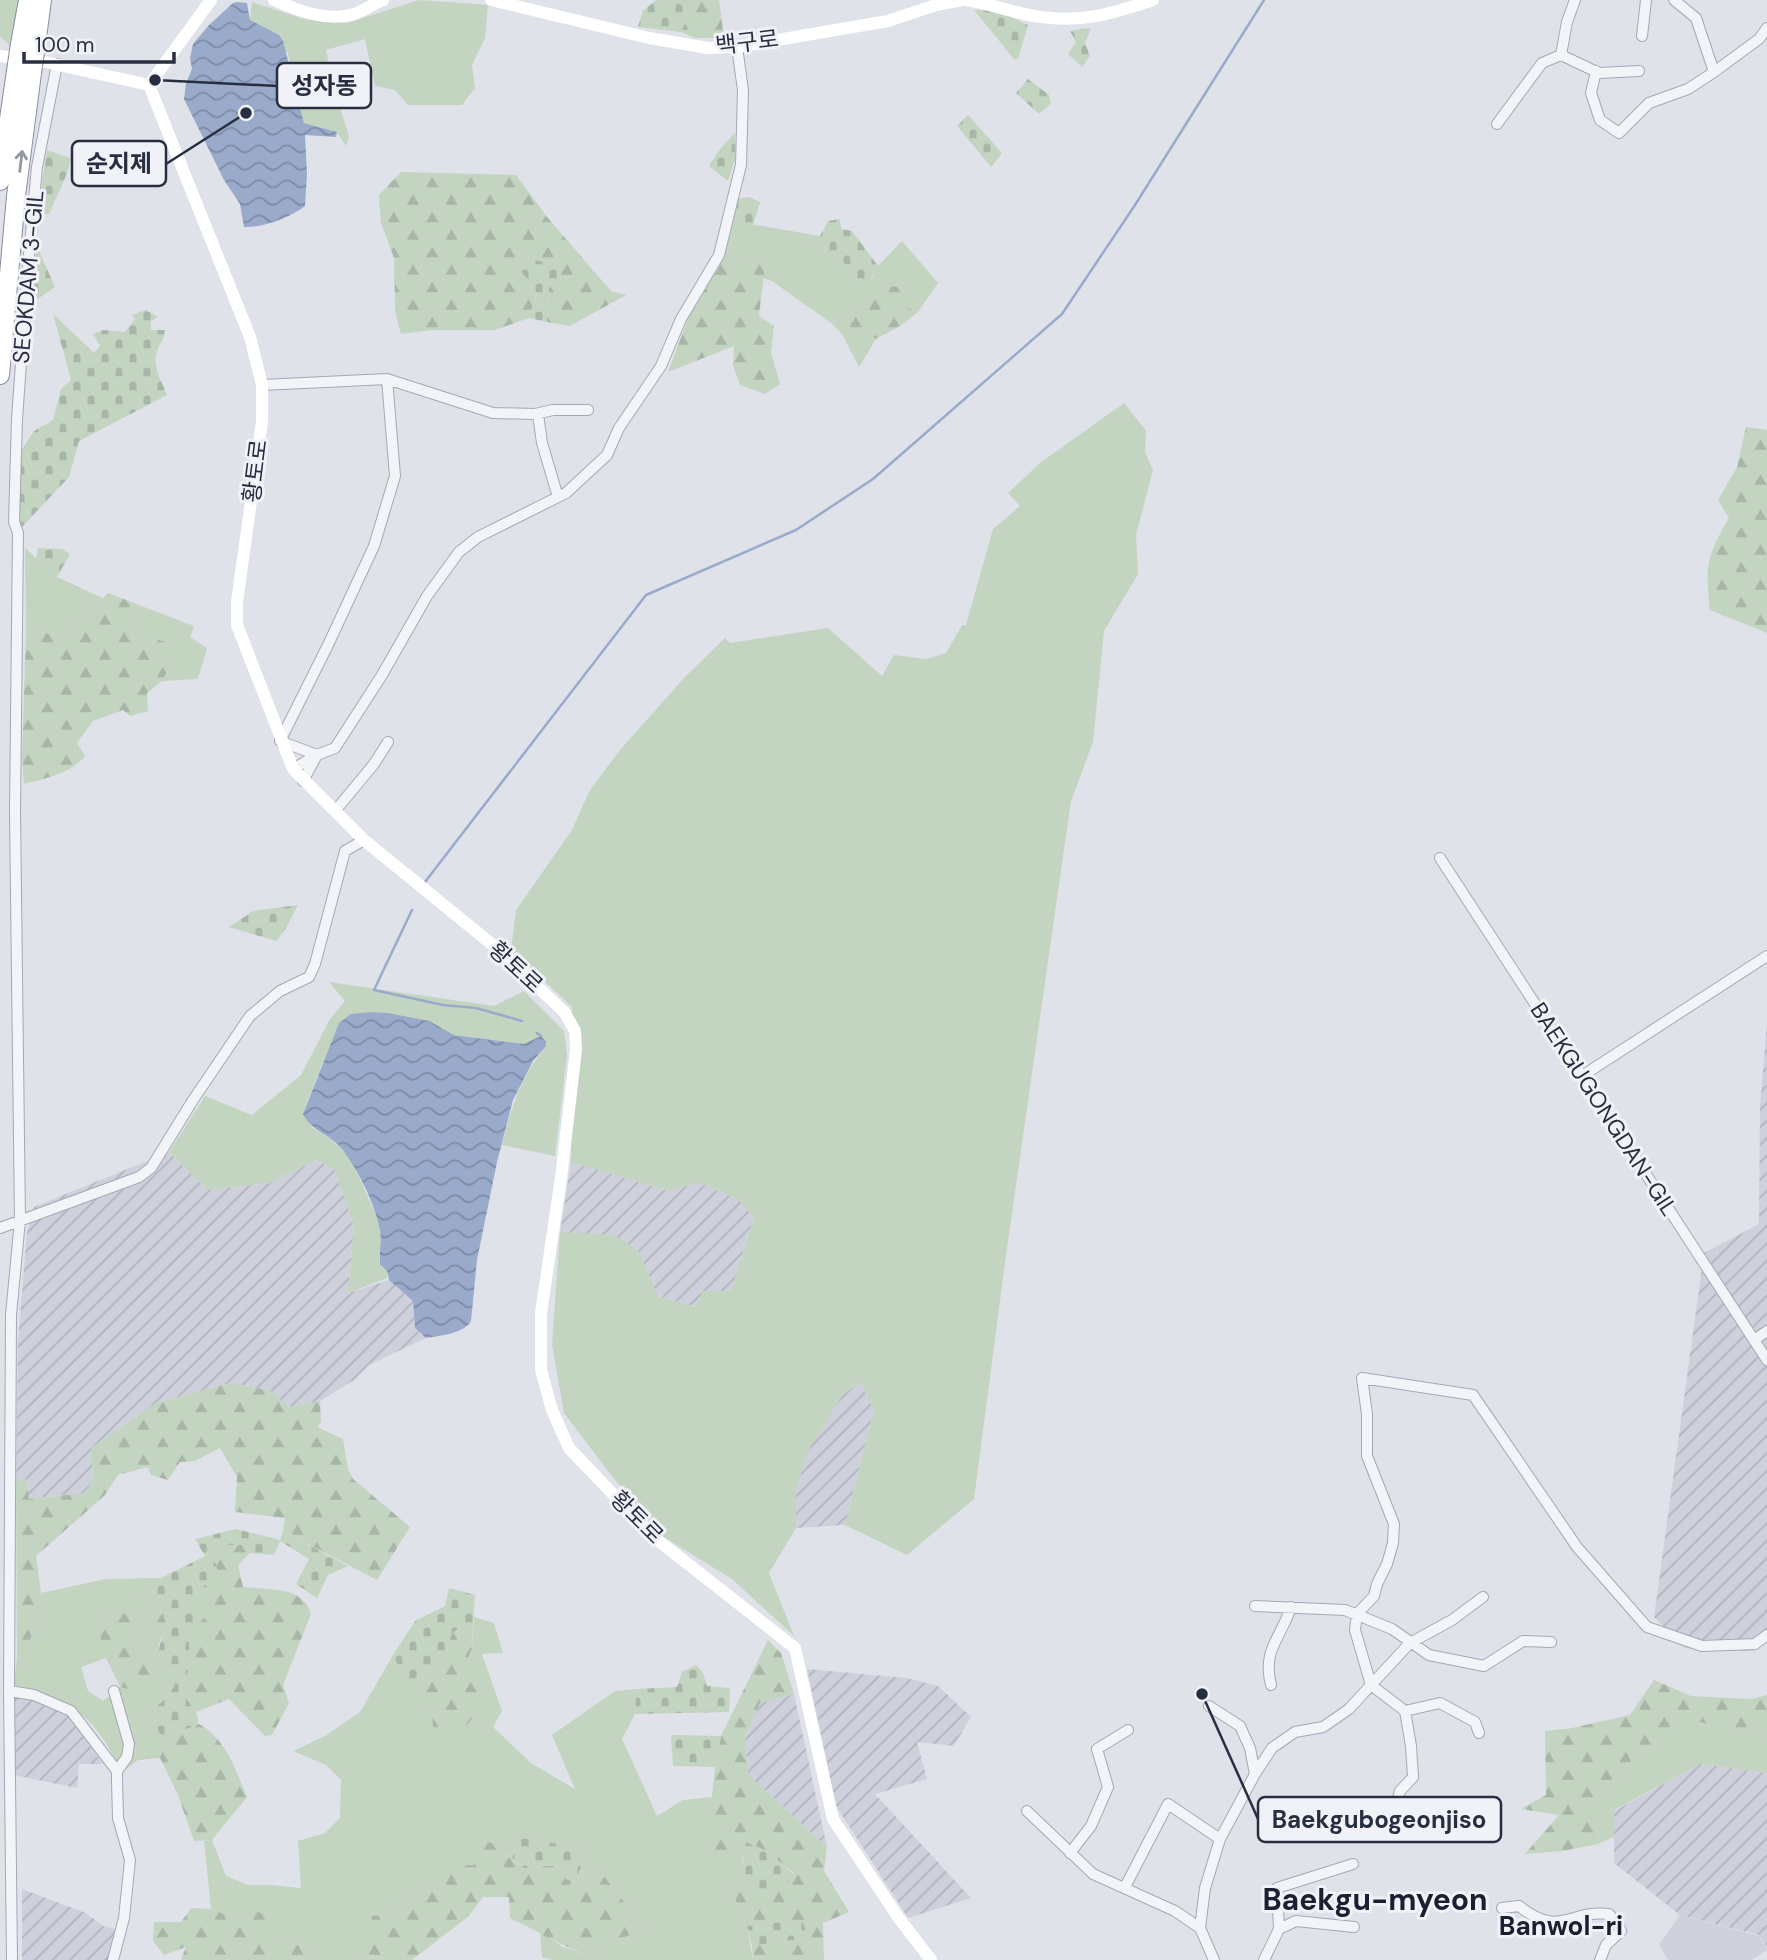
<svg xmlns="http://www.w3.org/2000/svg" width="1767" height="1960" font-family="'DM Sans','Noto Sans KR',sans-serif">
  <style>
    .built { fill: #ced1dc }
    .industrial { fill: url(#industrial-furrows) }
    .green { fill: #c3d4c1 }
    .forest { fill: url(#forest-firs) }
    .cemetery { fill: url(#cemetery-stones) }
    .water { fill: url(#water-waves) }
    .lines { fill: none; stroke-linecap: round; stroke-linejoin: round }
    .stream { stroke: #9aaacb; stroke-width: 2.5 }
    .street-casing { stroke: #a5a8b4; stroke-width: 12 }
    .highway-casing { stroke: #878da1; stroke-width: 20 }
    .street { stroke: #f3f4f8; stroke-width: 10 }
    .secondary { stroke: #fff; stroke-width: 12 }
    .highway { stroke: #fff; stroke-width: 18 }
    .highway-bridge-casing { stroke: #878da1; stroke-width: 20; stroke-linecap: butt }
    .highway-bridge { stroke: #fff; stroke-width: 18 }
    .oneway { stroke: #9496a0 }
    .labels { text-anchor: middle; dominant-baseline: central; stroke-width: 6; stroke-linejoin: round; paint-order: stroke }
    .street-label { font-size: 23px; fill: #282e41; stroke: #f0f2f7 }
    .quarter-label { font-size: 26px; font-weight: bold; fill: #1a1f32; stroke: #f0f2f7 }
    .district-label { font-size: 30px; font-weight: bold; fill: #1a1f32; stroke: #f0f2f7 }
    .leader { fill: none; stroke: #282e41; stroke-width: 2.5 }
    .callout-dot { fill: #282e41; stroke: #f0f2f7; stroke-width: 2.5 }
    .callout { fill: #f0f2f7; stroke: #282e41; stroke-width: 2.5 }
    .callout-label { font-size: 24px; text-anchor: middle; font-weight: bold; fill: #282e41 }
  </style>
  <defs>
    <pattern id="industrial-furrows" width="10" height="10" patternUnits="userSpaceOnUse" patternTransform="scale(1.75)"><rect width="10" height="10" fill="#ced1dc"/><path d="M-1 1l2-2M0 10L10 0M9 11l2-2" fill="none" stroke="#b1b4be"/></pattern>
    <pattern id="forest-firs" width="22" height="20" patternUnits="userSpaceOnUse" patternTransform="scale(1.75)"><rect width="22" height="20" fill="#c3d4c1"/><path d="M5 1l3.5 6h-7zM16 11l3.5 6h-7z" fill="#a8b6a7"/></pattern>
    <pattern id="cemetery-stones" width="16" height="16" patternUnits="userSpaceOnUse" patternTransform="scale(1.75)"><rect width="16" height="16" fill="#c3d4c1"/><path d="M2 7V4a2 2 0 0 1 4 0v3zM10 15v-3a2 2 0 0 1 4 0v3z" fill="#a8b6a7"/></pattern>
    <pattern id="water-waves" width="16" height="10" patternUnits="userSpaceOnUse" patternTransform="scale(1.75)"><rect width="16" height="10" fill="#9aaacb"/><path d="M0 5q4-4 8 0t8 0" fill="none" stroke="#7e8ba6"/></pattern>
  </defs>
  <rect width="100%" height="100%" fill="#e0e2ea"/>
  <path class="built" d="M1680,1915L1759,1936L1767,1950L1751,1960H1668L1659,1945Z"/>
  <path class="industrial" d="M1767,1022V1642L1754,1651H1707L1685,1648L1654,1617L1704,1253L1759,1224L1760,1106Z
    M169,1152L208,1190L269,1183L316,1160L335,1170L354,1226L348,1293L389,1280L413,1301L415,1328L426,1338L369,1365L354,1380L320,1401L289,1407L271,1391L230,1383L156,1403L91,1448L93,1479L86,1493L28,1499L26,1480H16L18,1340L27,1232L34,1207Z
    M571,1162L668,1191L700,1183L739,1200L754,1217L731,1292L696,1307L658,1296L638,1251L560,1232Z
    M861,1383L874,1411L845,1525L796,1528V1490L807,1452L843,1394Z
    M807,1669L906,1678L938,1686L971,1717L954,1746L917,1742L927,1779L875,1794L971,1898L908,1918L836,1806Z
    M794,1694L827,1847L748,1775L745,1737L760,1703Z
    M14,1696H25L68,1715L103,1764H79L77,1788L14,1775Z
    M1700,1764L1767,1773V1948L1759,1935L1680,1915L1614,1863V1811Z
    M22,1889L86,1913L103,1926L118,1930L109,1960H22Z"/>
  <path class="green" d="M0,0H20L11,47L0,36Z
    M419,0L488,5L485,38L472,65L475,88L462,105H408L395,90L375,86L365,39L326,50L334,89L349,136L346,146L337,132L304,123L293,83L288,53L250,20L252,2L304,19L347,23Z
    M732,221L820,236L814,247L846,264L848,274L856,277L859,286L873,278L878,266L902,241L938,283L918,312L908,308L855,307L831,323L772,281L763,278L764,264L725,254Z
    M864,330L876,339L859,367L842,334Z
    M1124,403L1146,431L1145,452L1153,470L1136,535L1138,574L1104,631L1093,742L1071,801L1007,1248L974,1499L907,1555L845,1525L874,1411L861,1383L843,1394L807,1453L796,1490V1528L769,1573L794,1636L732,1579L662,1536L608,1471L564,1413L552,1345L560,1232L615,1235L638,1250L658,1296L696,1307L702,1291H731L754,1217L739,1200L700,1183L668,1191L571,1162L572,1007L511,950L516,910L572,830L590,790L620,750L684,678L725,638L730,643L828,628L882,676L894,655L926,659L946,653L962,625H966L993,529L1020,506L1008,493L1040,463Z
    M25,548L57,577L103,598L86,616L60,636L26,629Z
    M139,605L194,626L190,637L207,648L198,679L162,681L174,660L133,630Z
    M329,982L494,1006L524,991L564,1031L567,1055L555,1156L502,1145C511,1108 521,1076 546,1046L530,1042L524,1044L454,1035L324,1059L304,1110L312,1128L331,1139L348,1156L355,1168L379,1222L381,1247L379,1261L387,1271V1278L348,1293L354,1226L335,1170L316,1160L269,1183L208,1190L169,1152L205,1096L252,1115L301,1075L330,1019L345,1001Z
    M161,1578L142,1594L159,1609L138,1616L121,1613L97,1616L106,1658L81,1667L88,1691L103,1701L120,1687L127,1689L150,1659L130,1644L142,1627L152,1628L162,1637C152,1653 167,1671 176,1684L164,1700L150,1712L162,1739L160,1758L138,1760L121,1773C112,1747 88,1713 62,1701C48,1694 30,1690 14,1685L17,1657L27,1655L41,1593L106,1579Z
    M474,1617L494,1623L503,1653L482,1654L502,1711L493,1727L531,1763L575,1789L552,1735L615,1691L636,1689L635,1714L622,1739L657,1816L683,1800L712,1797L709,1826L746,1842L742,1862L748,1883L730,1888L747,1926L753,1960H553L542,1957L540,1932L563,1947L588,1955L610,1943L645,1929L597,1867L579,1872L588,1848L520,1838L512,1858L492,1843L476,1865L439,1884L402,1894L396,1913L365,1956L368,1960H312L304,1947L271,1936L211,1909L204,1841L212,1840L226,1876L248,1885H271L301,1888L298,1841L325,1833L340,1818L341,1780L326,1765L293,1751L325,1736L360,1712L393,1655L406,1681L422,1675L424,1703L432,1714L433,1726L472,1649Z
    M1686,1718L1767,1737V1773L1700,1764L1614,1810V1837L1598,1844L1602,1822L1597,1796L1636,1756Z"/>
  <path class="forest" d="M669,0H719L724,38H695L681,32L690,8Z
    M401,172L516,175L547,217L611,291L626,295L570,326L547,322L549,288L520,269L537,292L529,318L495,330H432L401,334L395,311L394,258L381,223L379,195Z
    M725,254L765,264L759,316L774,326L771,353L780,384L765,394L740,385L733,365L734,346L668,372L689,316Z
    M865,285L904,287L908,308L918,312L900,326L876,339L864,330L842,334L831,323L855,307Z
    M1746,427L1767,430V633L1710,610C1705,566 1707,555 1729,518L1718,500L1737,467Z
    M108,593L139,605L133,630L165,642L174,660L162,681L147,693L148,711L130,716L123,710L93,721L77,743L85,756C70,774 46,778 24,784L22,757L26,629L60,636L86,616Z
    M230,1383L272,1391L289,1407L320,1401L321,1422L317,1427L343,1439L348,1469L353,1479L410,1527L377,1580L283,1531L285,1518L235,1512L237,1477L220,1448L195,1461L180,1462L168,1480L151,1475L148,1467L118,1475L104,1496L36,1556L41,1593L27,1655L17,1657L16,1480L26,1479L29,1499L86,1493L93,1479L91,1448L156,1403Z
    M224,1545H247L250,1553L238,1565L243,1587C268,1590 303,1585 311,1614L283,1685L289,1703L272,1735L265,1736L229,1699L196,1712L179,1690L189,1669V1632L193,1596L205,1556Z
    M159,1609L169,1627L162,1637L152,1628L142,1627L130,1644L150,1659L158,1673L127,1689L120,1687L103,1652L97,1616L121,1613L138,1616Z
    M473,1625L472,1649L466,1662C487,1696 482,1728 440,1738L433,1726L432,1714L424,1704L422,1675L447,1653C449,1633 453,1628 473,1625Z
    M768,1640L781,1653L794,1694L760,1703L745,1737L748,1775L827,1847L824,1871L849,1912L823,1923L824,1960H753L752,1946L807,1938L802,1920L747,1926L730,1888L748,1883L756,1890L778,1891L795,1874L766,1851L746,1842L717,1872L709,1826L715,1767L721,1736Z
    M1654,1680L1691,1696L1751,1699L1767,1695V1737L1686,1719L1636,1756L1597,1796L1602,1822L1598,1844L1563,1851L1525,1854L1559,1815L1521,1809L1546,1795L1545,1731L1572,1728L1630,1715Z
    M199,1724C227,1740 235,1769 247,1797L212,1840L194,1841L178,1795L160,1758L162,1739Z
    M479,1842L492,1843L524,1868L556,1865L576,1891L579,1872L597,1867L645,1929L610,1943L588,1955C560,1946 536,1930 510,1918L509,1897H483L469,1916L412,1960H368L365,1956L372,1916L396,1913L402,1894L439,1884L450,1866L475,1865Z
    M244,1907L272,1917L271,1936L304,1947L312,1960H181L186,1947L164,1955L153,1941L154,1922H181L191,1908L211,1909L231,1917Z"/>
  <path class="cemetery" d="M656,0H669L690,8L681,32L638,27L643,11Z
    M974,10L999,11L1028,25L1018,59H1014Z
    M1085,28L1091,29L1085,43L1090,56L1082,67L1068,54L1076,42L1070,31Z
    M1028,79L1049,95L1051,104L1039,114L1016,93Z
    M968,115L1002,153L991,167L957,126Z
    M735,133V160L728,181L709,166L719,150Z
    M47,150L70,158C71,171 55,198 50,213L37,217Z
    M749,197L760,202L753,226L732,221L737,199Z
    M840,219L841,229L852,231L878,266C874,277 870,283 858,286L856,277L848,274L845,264L814,247L828,221Z
    M38,249L55,287L32,303L33,263Z
    M528,258L559,266L558,279L549,288L547,322L529,318L537,293L520,269Z
    M146,310L158,317L151,321V330H165C164,342 160,342 157,351C152,366 162,382 167,395L79,441L69,477L22,527L18,516L19,454L34,431L53,420L61,389L71,380L53,314L94,353L100,346L93,334L103,330L125,332L135,319L132,315Z
    M38,548L62,549L70,554L57,577L36,558Z
    M298,905L286,928L276,941L229,927L253,911Z
    M236,1529L280,1540L283,1531L348,1566L328,1575L317,1598L296,1584L309,1559L280,1541L274,1555L250,1553L247,1545H224L206,1555L216,1564L218,1574L193,1596L205,1617L189,1633V1669L179,1689L196,1712L199,1724L162,1739L150,1712L164,1700L175,1685C160,1658 151,1655 169,1626L159,1609L142,1594L161,1578L205,1556L195,1539Z
    M449,1588L475,1595L473,1625C453,1628 449,1633 447,1653L422,1675L406,1682L393,1655L415,1621L445,1606Z
    M696,1665L703,1673L707,1686L730,1688L729,1712L635,1714L636,1689L677,1687L682,1672Z
    M671,1735L721,1736L715,1767L673,1766Z
    M520,1838L588,1848L579,1872L576,1892L556,1865L524,1868L512,1858Z
    M746,1842L766,1851L795,1875L779,1891C772,1891 761,1892 755,1890C738,1882 743,1856 746,1842Z
    M802,1920L808,1938L752,1946L747,1926Z"/>
  <path class="water" d="M237,2L247,3L250,20L279,35L283,41L304,123L337,132L336,137L305,135L307,174L305,206C291,217 263,228 244,227L240,204L224,180L184,99L186,83L192,69L190,58L193,44L209,25L233,3Z
    M371,1012L388,1013L429,1021L454,1035L524,1044L541,1036L546,1042V1046L533,1061L513,1100L497,1162L477,1260L471,1321C465,1333 440,1336 426,1338L415,1328L413,1301L389,1280L387,1271L380,1264C379,1253 382,1242 380,1231C377,1207 353,1158 336,1143C324,1132 311,1130 303,1114L339,1023L351,1014Z"/>
  <g class="lines">
    <path class="stream" d="M425,882L646,595L796,530L873,479L1062,314L1135,205L1264,0
      M412,910L374,990L443,1005L476,1008L522,1021
      M537,1033L541,1036"/>
    <g class="street-casing">
      <path id="street" d="M1674,0L1696,18L1714,72L1759,39L1767,28
        M1642,36L1646,0
        M1561,55L1599,73L1639,71
        M1596,71L1591,93L1600,120L1619,133L1649,103L1688,89L1714,72
        M1497,124L1542,63L1561,55L1567,22L1575,0
        M262,385L387,379L493,413L535,414L553,410H588
        M538,414L542,443L558,497
        M293,769L317,755L335,748L382,675L427,596L459,552L478,537L566,493L607,455L619,428L661,366L681,319L719,255L741,165L743,90L737,47
        M303,781L317,755L280,741L328,645L374,546L395,476L387,379
        M335,811L374,764L388,742
        M1440,858L1767,1360
        M1582,1076L1767,956
        M0,1228L139,1177L151,1168L193,1100L250,1016L280,991L309,977L315,964L345,851L364,840
        M1754,1340L1767,1331
        M1255,1606L1345,1610L1392,1629L1429,1655L1484,1666L1523,1641L1551,1642
        M1271,1685C1262,1650 1281,1638 1291,1607
        M9,1691L34,1695L71,1711L117,1771
        M1209,1706L1240,1726L1250,1748L1255,1774
        M1405,1711L1440,1703L1475,1722L1479,1733
        M1027,1811L1093,1874L1175,1911L1200,1928
        M1394,1812L1400,1791L1413,1777L1411,1746L1405,1711L1371,1685L1410,1643L1452,1620L1483,1597
        M1070,1853L1091,1826L1108,1787L1097,1749L1128,1730
        M1125,1887L1168,1804L1220,1839
        M1502,1908L1519,1906C1560,1939 1570,1909 1609,1914L1617,1923L1621,1931L1606,1945L1600,1960
        M1279,1929L1277,1888L1353,1864
        M12,1960L9,1691L11,1315L20,1220L15,812L18,533L14,522L17,419L28,266L37,167L57,64
        M113,1960L124,1918L130,1860L118,1818L117,1780V1771L127,1757L129,1744L114,1691
        M1214,1960L1200,1928L1205,1888L1220,1839L1255,1774L1272,1748L1295,1732L1323,1727L1349,1709L1371,1685L1355,1630L1357,1614L1374,1596L1377,1584L1387,1564L1393,1543L1394,1524L1367,1456V1414L1362,1378L1473,1395L1577,1547L1647,1627L1702,1646L1755,1644L1767,1635
        M1264,1960L1279,1929L1296,1921L1354,1927"/>
    </g>
    <g class="highway-casing">
      <path id="highway" d="M20,44L28,0
        M36,45L42,0
        M0,181L16,71
        M0,375L16,196L32,73"/>
    </g>
    <use href="#street" class="street"/>
    <path class="secondary" d="M274,0C299,11 329,23 357,13C366,9 374,4 383,0
      M491,0L649,38L708,48L737,47L888,21L936,5L962,0
      M967,0C992,4 1016,14 1041,17C1083,23 1114,13 1153,0
      M0,56L45,62L149,85L250,337L262,385V422L237,602V625L293,769L364,840L505,955L565,1013L575,1031L576,1050L561,1178L541,1313V1370L552,1410L569,1448L655,1538L795,1648L833,1819L898,1917L931,1960
      M149,85L211,0"/>
    <use href="#highway" class="highway"/>
    <g class="highway-bridge-casing">
      <path id="highway-bridge" d="M16,71L20,44
        M32,73L36,45"/>
    </g>
    <use href="#highway-bridge" class="highway-bridge"/>
  </g>
  <defs><path id="oneway-shaft" d="M-6 0H5M1.5-3L5.5 0L1.5 3" fill="none" stroke-width="1.6" stroke-linecap="round" stroke-linejoin="round" transform="scale(1.75)"/></defs>
  <use class="oneway" href="#oneway-shaft" transform="translate(21 161) rotate(-83)"/>
  <g class="labels">
    <g class="street-label">
      <text transform="translate(747 42) rotate(-7)">백구로</text>
      <text transform="translate(28 277) rotate(-85)">SEOKDAM 3-GIL</text>
      <text transform="translate(255 471) rotate(-83)">황토로</text>
      <text transform="translate(516 967) rotate(43)">황토로</text>
      <text transform="translate(1604 1109) rotate(57)">BAEKGUGONGDAN-GIL</text>
      <text transform="translate(637 1517) rotate(45)">황토로</text>
    </g>
    <g class="quarter-label">
      <text x="1561" y="1926">Banwol-ri</text>
    </g>
    <g class="district-label">
      <text x="1375" y="1899">Baekgu-myeon</text>
    </g>
  </g>
  <path class="leader" d="M155 80L277 86M246 113L166 164M1202 1694L1258 1819"/>
  <g class="callout-dot">
    <circle cx="155" cy="80" r="7"/>
    <circle cx="246" cy="113" r="7"/>
    <circle cx="1202" cy="1694" r="7"/>
  </g>
  <g class="callout">
    <rect x="277" y="63" width="94" height="45" rx="7"/>
    <rect x="72" y="141" width="94" height="45" rx="7"/>
    <rect x="1258" y="1797" width="243" height="45" rx="7"/>
  </g>
  <g class="callout-label">
    <text x="324" y="94">성자동</text>
    <text x="119" y="172">순지제</text>
    <text x="1379" y="1828">Baekgubogeonjiso</text>
  </g>
  <path d="M24 52v10h150v-10" fill="none" stroke="#282e41" stroke-width="3.5"/>
  <text x="35" y="52" font-size="21" fill="#282e41" stroke="#f0f2f7" stroke-width="5" paint-order="stroke">100 m</text>
</svg>
